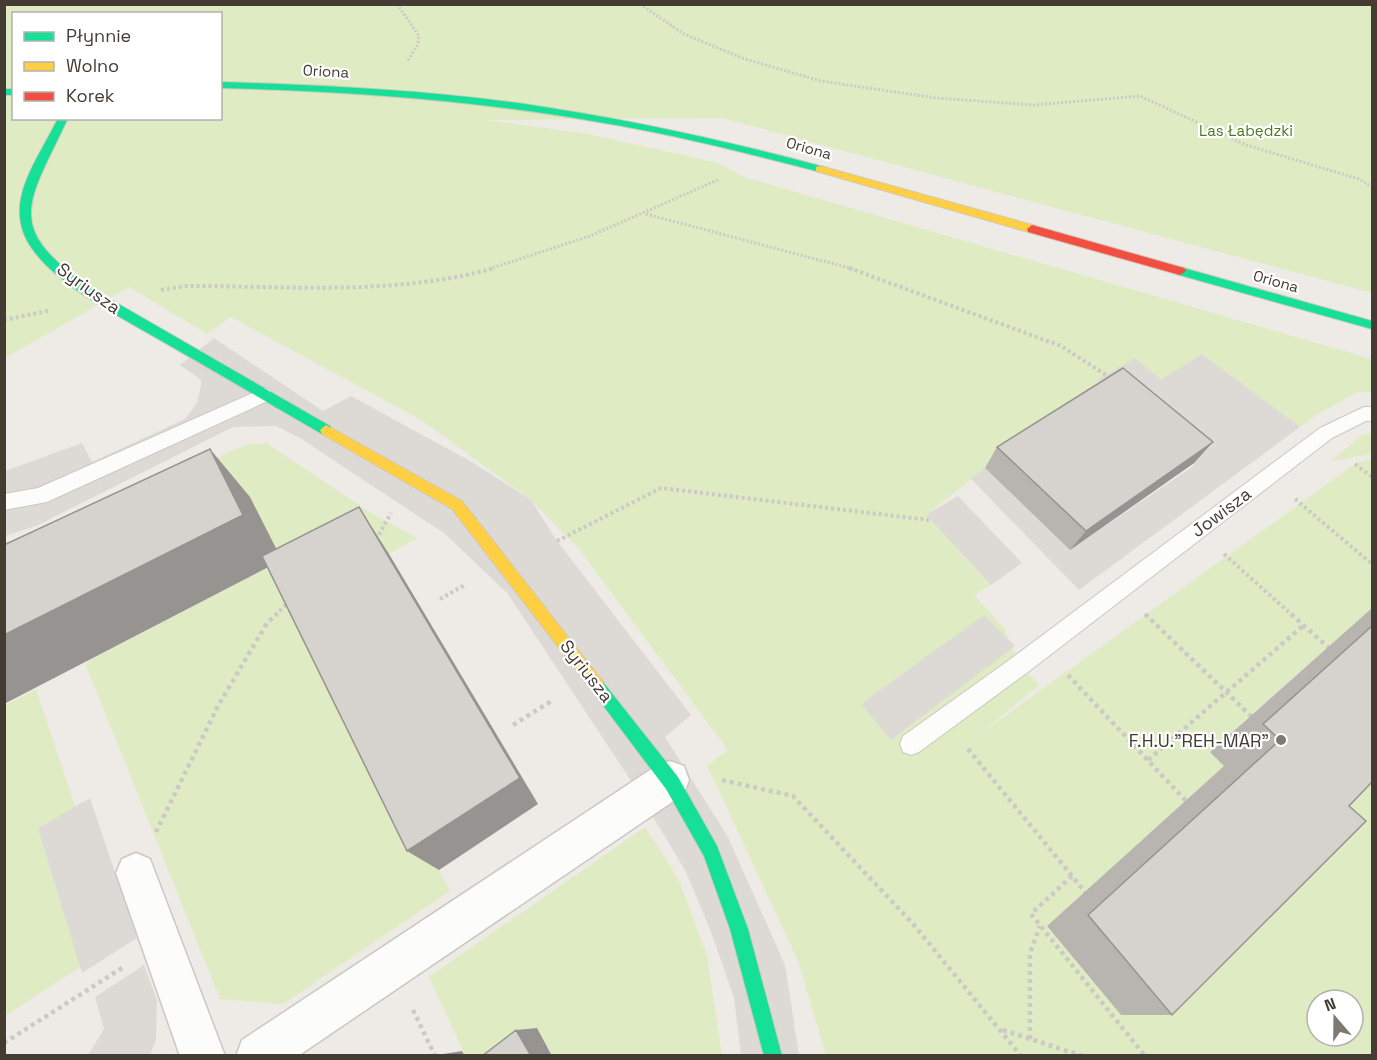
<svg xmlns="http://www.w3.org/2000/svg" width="1377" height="1060" font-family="'Space Grotesk',sans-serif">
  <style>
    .green { fill: #dfebc3; fill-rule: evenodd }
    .parking { fill: #dddad6 }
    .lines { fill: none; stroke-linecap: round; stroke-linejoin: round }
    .lane-casing { stroke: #cbc7c2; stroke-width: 2 }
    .street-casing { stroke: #cbc7c2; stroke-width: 3 }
    .fast-casing { stroke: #cfc9bd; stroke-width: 2 }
    .slow-casing { stroke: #cfc9bd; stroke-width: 2 }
    .jam-casing { stroke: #cfc9bd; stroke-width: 2 }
    .path-far2 { stroke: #cdc9c5; stroke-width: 3; stroke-dasharray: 2 2; stroke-linecap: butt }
    .path-far1 { stroke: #cdc9c5; stroke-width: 4; stroke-dasharray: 3 3; stroke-linecap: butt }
    .path { stroke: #cdc9c5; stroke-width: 4.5; stroke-dasharray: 4 4; stroke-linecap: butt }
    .lane { fill: #fcfcfb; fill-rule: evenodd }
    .street { fill: #fcfcfb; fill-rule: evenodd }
    .fast { fill: #16e098; fill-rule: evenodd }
    .slow { fill: #ffcf43; fill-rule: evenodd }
    .jam { fill: #f24e42; fill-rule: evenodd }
    .wall { fill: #b8b5b0 }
    .shaded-wall { fill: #969390 }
    .building { fill: #d6d2cd; stroke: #969390; stroke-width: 1.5 }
    .poi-dot { fill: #807971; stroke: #fff; stroke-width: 2 }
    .labels { text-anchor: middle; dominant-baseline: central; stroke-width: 4.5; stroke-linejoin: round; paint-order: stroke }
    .far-street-label { font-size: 15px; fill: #443b32; stroke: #fff }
    .far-park-label { font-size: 15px; fill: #4a7922; stroke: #fff }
    .street-label { font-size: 18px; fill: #443b32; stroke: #fff }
    .poi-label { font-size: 18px; fill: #443b32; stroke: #fff; text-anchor: end }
  </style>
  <rect width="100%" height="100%" fill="#eeebe6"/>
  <path class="green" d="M5,5H1372V293L722,118L487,120L588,134L718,163L744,177L1372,359V393L1357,392L1313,417L1300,427L1202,354L1161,380H1097L1107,391L985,468L926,515L991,585L974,595L1004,628L1020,665L1039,685L980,734L1355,464L1372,458V608L1210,751L1224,766L1047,926L1121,1015L1372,740V1055H826L798,961L707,765L728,750L579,549L531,500L423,421L231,317L207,334L129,287L5,358ZM14,14H220V118H14ZM1317,1000H1353V1036H1317Z
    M1372,432V454L1331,461L1362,435Z
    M266,443L371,513L417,538L389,554L364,721L450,891L283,1004L220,999L85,663L282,560L192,469L245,445Z
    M36,689L120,941L5,1016L4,702L6,705Z
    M645,827L678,878L707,955L722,1055H552L537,1028L501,1055H465L429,977Z"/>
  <path class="parking" d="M214,338L323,411L351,396L472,462L531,500L557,541L691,715L665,737L728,837L785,965L799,1055H741L734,998L711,932L686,872L637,790L508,594L444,533L348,470L300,438L276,426L233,427L36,526L5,536V471L82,443L92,462L185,419L197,403L201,385V380L180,365Z
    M1202,354L1300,427L1079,590L971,479L985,468L1070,550L1195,465L1097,380L1135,358L1161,380Z
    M958,496L1022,563L991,585L926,515Z
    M984,615L1015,646L891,740L861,704Z
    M90,798L137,938L82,973L38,828Z
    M144,965L157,1000L156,1039L150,1055H88L104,1029L95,997Z"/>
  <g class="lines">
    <g class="lane-casing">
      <path id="lane" d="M264,388L270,390L273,395L270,400L47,502L4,510V494L38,488Z
        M1364,407H1372V421H1366L1332,438L1028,672L919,752L911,755L903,752L900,744L903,736L1012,658L1320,428Z"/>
    </g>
    <g class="street-casing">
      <path id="street" d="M670,761L684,766L689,780L684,794L298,1056H236L242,1040L656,766Z
        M136,853L150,859L225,1056H180L116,873L122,859Z"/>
    </g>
    <g class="fast-casing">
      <path id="fast" d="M220,82C322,85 424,90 525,104C626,119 725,140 824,167L825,169L820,172C746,153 673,134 598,122C473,100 347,91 220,88Z
        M4,89H14V95H4Z
        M58,118H68C27,206 1,228 96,291L330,426L332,430L330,434H322C265,401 209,368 153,336C117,315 77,295 47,266C35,254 24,240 21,224C13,188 44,149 58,118Z
        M1180,267L1372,321V329L1176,274V268Z
        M598,680L603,682L678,777L717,846L748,929L782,1056H764L730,929L704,856L666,789L593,692L591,687L593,682Z"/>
    </g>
    <g class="slow-casing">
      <path id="slow" d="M820,166L1036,226L1037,229L1032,233L816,171V167Z
        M326,425L462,501L603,682L605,687L603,692L598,694L593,692L452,509L322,434L320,430Z"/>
    </g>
    <g class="jam-casing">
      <path id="jam" d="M1032,225L1184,268L1186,271L1180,275L1028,232L1027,229Z"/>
    </g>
    <path class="path-far2" d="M397,4L419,36L418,44L407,62
      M640,4L684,34L745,59L821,81L936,98L1034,105L1140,96L1246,145L1359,179L1372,187
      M646,214L853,269
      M489,269L590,236L720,179"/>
    <path class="path-far1" d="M849,268L1061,346L1106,375
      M161,290L186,286C288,286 395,296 495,268
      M4,320L48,311
      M1355,464L1372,477
      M1295,499L1372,564
      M376,540L391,513
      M557,541L661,488L929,520
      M1224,554L1292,615
      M440,599L465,585
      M275,615L288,603"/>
    <path class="path" d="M1145,614L1252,717
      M1291,614L1329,648
      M1068,675L1186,801
      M513,725L553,700
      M968,749L1085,892
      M1148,760L1304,625
      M722,780L793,796L914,925L1021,1056
      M156,832L218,706L267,623L277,614
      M1072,876L1031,914L1145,1056
      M413,1010L435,1056
      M1003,1030L1082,1056
      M1030,1039V953L1040,926
      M4,1043L122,968"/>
    <use href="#lane" class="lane"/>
    <use href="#street" class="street"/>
    <use href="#fast" class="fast"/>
    <use href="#slow" class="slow"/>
    <use href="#jam" class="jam"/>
  </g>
  <path class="wall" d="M997,447L1194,463L1070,550L985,468Z
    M1372,608V782L1349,806L1172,1015H1121L1047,926L1224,766L1210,752Z"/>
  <path class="shaded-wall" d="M1213,442L1194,463L1070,550L1086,531Z
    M210,449L250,497L282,560L4,704V635Z
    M359,507L389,554L538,804L439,870L407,851Z
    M537,1028L552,1056H531L516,1030Z
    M462,1051L465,1056H431Z"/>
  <path class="building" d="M1123,368L1213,442L1086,531L997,447Z
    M210,449L243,515L4,635V545Z
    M359,507L520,778L407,851L262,556Z
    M1372,626V782L1349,806L1366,821L1172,1015L1088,915L1280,740L1263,724Z
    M516,1030L531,1056H482Z"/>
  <circle class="poi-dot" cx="1281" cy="740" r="6"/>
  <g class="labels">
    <g class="far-street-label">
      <text transform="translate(326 71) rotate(3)">Oriona</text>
      <text transform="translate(809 148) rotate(16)">Oriona</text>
      <text transform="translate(1276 281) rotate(16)">Oriona</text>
    </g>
    <g class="far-park-label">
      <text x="1246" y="130">Las Łabędzki</text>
    </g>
    <g class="street-label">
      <text transform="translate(89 288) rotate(36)">Syriusza</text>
      <text transform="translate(1221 512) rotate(-37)">Jowisza</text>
      <text transform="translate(587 671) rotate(52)">Syriusza</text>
    </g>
    <g class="poi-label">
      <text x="1269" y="740">F.H.U."REH-MAR"</text>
    </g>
  </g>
  <rect width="1377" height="1060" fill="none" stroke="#443b32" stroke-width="12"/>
  <rect x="12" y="12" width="210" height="108" fill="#ffffff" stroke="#b4b1ad" stroke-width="1.5"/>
  <rect x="24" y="32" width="30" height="9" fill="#16e098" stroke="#b4b1ad" stroke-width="1.5"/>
  <text x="66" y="42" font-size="18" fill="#443b32">Płynnie</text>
  <rect x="24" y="62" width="30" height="9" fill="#ffcf43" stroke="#b4b1ad" stroke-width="1.5"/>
  <text x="66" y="72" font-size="18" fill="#443b32">Wolno</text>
  <rect x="24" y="92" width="30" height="9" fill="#f24e42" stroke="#b4b1ad" stroke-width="1.5"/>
  <text x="66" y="102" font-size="18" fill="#443b32">Korek</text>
  <g transform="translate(1335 1018) rotate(340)"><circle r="28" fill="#ffffff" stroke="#b4b1ad" stroke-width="1.5"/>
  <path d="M0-4.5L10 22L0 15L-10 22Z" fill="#807971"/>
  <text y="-9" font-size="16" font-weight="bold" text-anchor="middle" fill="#443b32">N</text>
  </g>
</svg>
